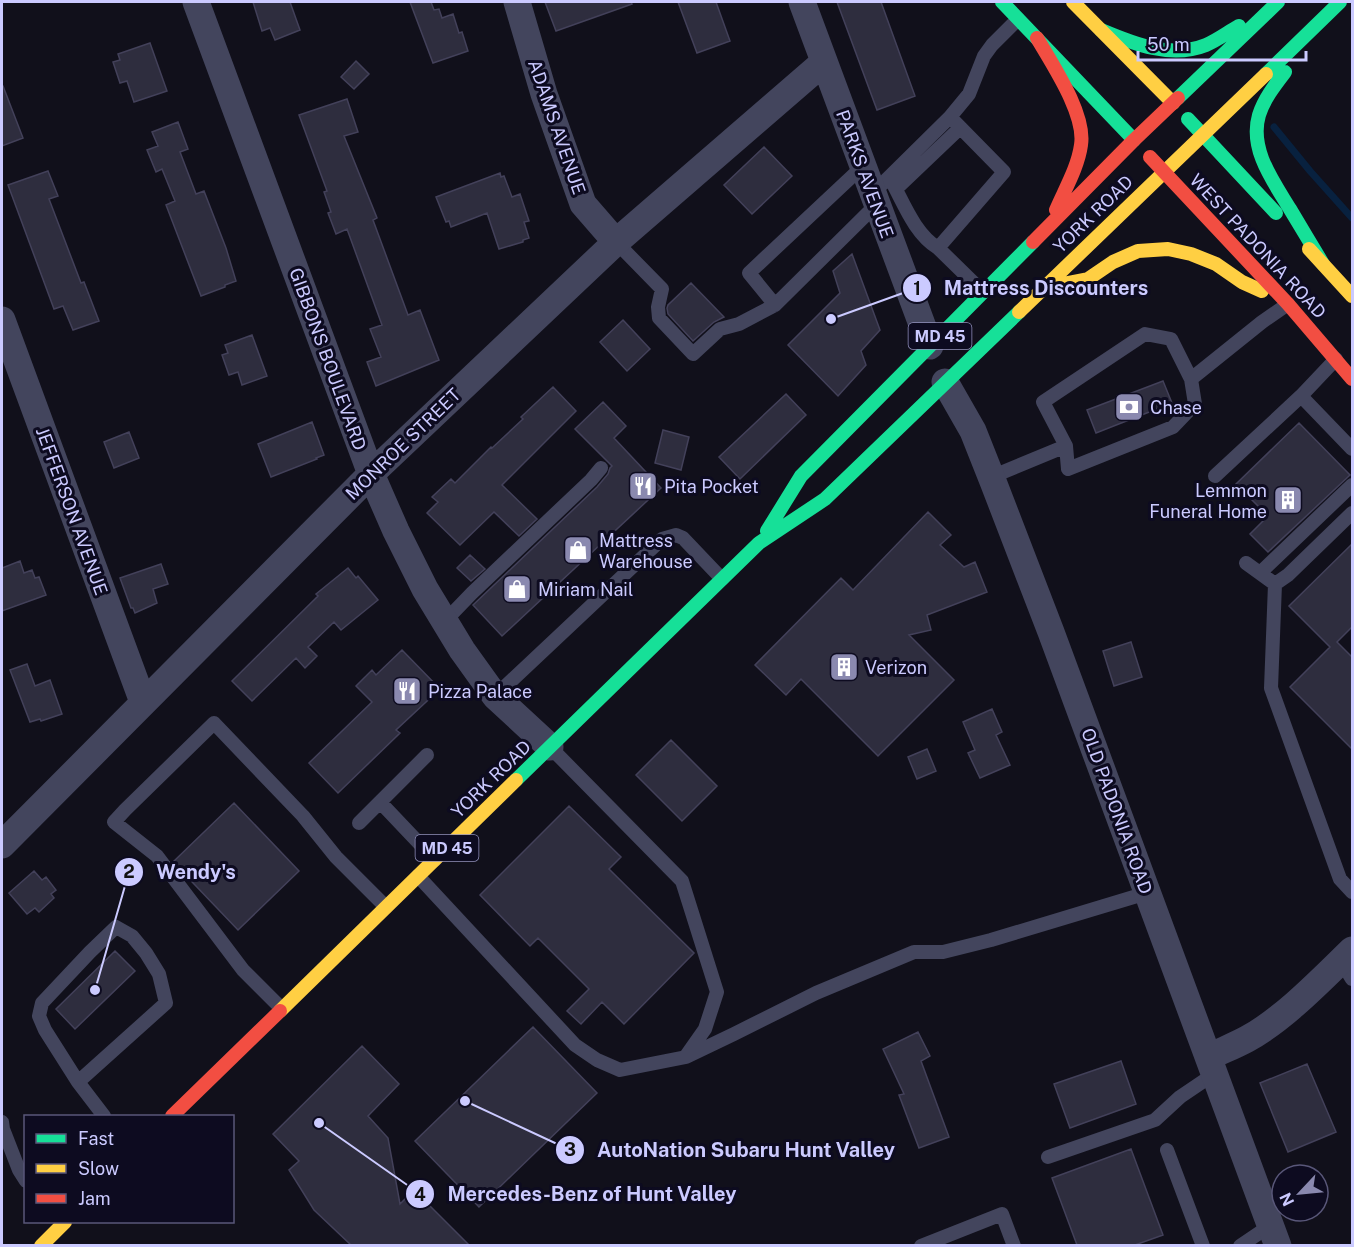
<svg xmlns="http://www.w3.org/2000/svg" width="1354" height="1247" font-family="'Public Sans',sans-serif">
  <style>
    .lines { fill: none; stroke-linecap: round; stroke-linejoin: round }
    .stream { stroke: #08213f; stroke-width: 7 }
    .building { fill: #2e2d3e; stroke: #43415a; stroke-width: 1.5 }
    .lane { stroke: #43455d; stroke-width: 14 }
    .street { stroke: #43455d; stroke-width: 27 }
    .fast { stroke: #16e098; stroke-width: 14 }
    .slow { stroke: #ffcf43; stroke-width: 14 }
    .jam { stroke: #f24e42; stroke-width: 14 }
    .labels { text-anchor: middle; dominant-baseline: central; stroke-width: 6; stroke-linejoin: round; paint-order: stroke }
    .shield { fill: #0d0b20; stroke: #9291bc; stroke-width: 1.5 }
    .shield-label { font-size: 16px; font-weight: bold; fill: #cbcaff }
    .street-label { font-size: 18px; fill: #cbcaff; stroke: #0d0b20 }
    .poi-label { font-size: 18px; fill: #cbcaff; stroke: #0d0b20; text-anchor: start }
    .leader { fill: none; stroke: #cbcaff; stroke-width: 2 }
    .callout-dot { fill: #cbcaff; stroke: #0d0b20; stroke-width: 2 }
    .mark-label { font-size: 18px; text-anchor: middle; font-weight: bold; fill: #111 }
    .callout-label { font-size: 20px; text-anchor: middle; font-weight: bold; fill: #cbcaff; stroke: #0d0b20; stroke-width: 6; stroke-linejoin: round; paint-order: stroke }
  </style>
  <rect width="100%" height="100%" fill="#11101b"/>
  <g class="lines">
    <path class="stream" d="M1274,127L1310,171L1352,218"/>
  </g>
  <path class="building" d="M253,2H290L300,30L275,40L270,28L262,31Z
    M410,2H431L434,10L439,9L442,18L453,14L459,33L462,32L468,51L433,63Z
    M545,2H631L632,4L556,31Z
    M678,2H716L730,41L697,53Z
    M837,2H881L915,96L877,110Z
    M150,43L167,91L134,102L127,81L120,83L113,62L120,60L118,54Z
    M356,61L369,74L354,89L341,77Z
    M2,86H3L23,138L2,146Z
    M347,99L358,132L344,136L377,218L373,220L408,315L420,310L439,360L376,386L367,362L381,357L370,329L382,325L347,229L336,234L328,213L331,212L324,192L327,191L299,115Z
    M178,122L188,149L180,152L196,194L204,191L226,248L236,281L225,285V287L201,296L166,205L175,201L162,169L156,172L147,150L158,146L152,132Z
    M764,147L792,176L752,214L724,185Z
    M48,171L58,196L49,199L81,283L84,282L99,321L73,330L63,306L54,309L8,185Z
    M500,173L501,177L504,176L512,197L520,194L529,221L524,222L529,238L523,240V242L499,249L487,213L451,227L449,221L446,222L436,197Z
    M852,254L880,330L861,351L866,365L838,396L788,345L840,293L833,271Z
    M691,283L724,317L714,322L693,341L668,314L667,308L668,305Z
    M623,320L650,349L627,371L600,342Z
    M252,335L267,376L242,385L238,372L229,375L222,355L228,353L225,345Z
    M1163,381L1172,403L1096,433L1087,410Z
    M553,387L576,411L502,485L537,519L519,536L494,512L460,545L427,513L438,502L432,497L451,479L455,483L491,447L492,448L523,419L521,417Z
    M786,394L806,415L740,479L719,457Z
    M603,402L626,426L614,438L661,488L502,636L473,605L597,487L608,474L610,468L612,466L575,429Z
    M312,422L324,455L316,458L317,459L271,477L258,444Z
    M1299,423L1350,475L1268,552L1250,534L1268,516L1236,484Z
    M663,430L689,437L681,470L655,463Z
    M129,432L139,458L114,468L104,442Z
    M928,512L951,535L940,545L964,567L975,562L987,592L927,615L931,630L909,635L954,680L878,756L801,679L786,695L755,665L841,578L853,590Z
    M1353,543V626L1337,642L1353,658V750L1290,687L1330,647L1289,606Z
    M470,555L485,569L471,581L457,568Z
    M20,561L24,573L32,570L35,578L39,577L46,595L2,611V568Z
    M161,564L168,584L153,589L157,603L135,613L133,608H131L120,578Z
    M348,568L356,578L358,576L378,600L341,630L334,622L308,647L317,656L305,668L296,658L252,701L232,681L318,596L316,594Z
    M1131,642L1142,677L1114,686L1103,651Z
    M402,650L440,689L396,730L400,733L338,793L309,763L372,702L356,686L372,670L376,675Z
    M27,664L35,686L50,680L62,714L41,721L40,719L30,722L10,670Z
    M992,709L1002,732L996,735L1010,765L980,778L968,753L975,750L963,722Z
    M671,740L717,786L682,821L636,775Z
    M927,749L936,771L917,779L908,757Z
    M234,803L299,871L238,930L173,862Z
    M569,806L621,857L609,869L694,953L624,1024L602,1002L581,1024L567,1011L589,989L538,938L530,946L480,895Z
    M34,871L42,880L46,877L56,890L51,894L54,898L39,912L35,908L27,914L9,893Z
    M115,951L135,971L75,1029L56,1009Z
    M533,1027L597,1093L479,1207L415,1141Z
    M918,1032L930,1056L921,1061L949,1137L919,1148L899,1095L904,1094L883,1049Z
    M362,1046L399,1084L368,1116L388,1138L400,1204L414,1190L469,1245H351L314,1210L289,1170L299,1161L273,1134Z
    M1121,1061L1136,1104L1070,1128L1054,1084Z
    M1307,1064L1336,1132L1288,1152L1260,1083Z
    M1131,1149L1163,1235L1135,1245H1077L1052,1178Z"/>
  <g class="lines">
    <path class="lane" d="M950,117L1004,172L938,248L983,292
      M862,167L749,273L775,305L876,205
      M892,182C904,204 915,234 938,248
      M896,189L960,128
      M872,194L950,117L969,94L984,56L992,45L1018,19
      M616,242L662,289L658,307L659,318L693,354L720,329L739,324L775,305
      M1145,334L1171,339L1191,379L1195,404L1173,427L1068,469L1066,446L1043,402Z
      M1191,379L1262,322L1288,304
      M1301,396L1352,449
      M1215,476L1301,396L1336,359
      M991,477L1066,446
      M1246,563L1275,584L1271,688L1340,879L1352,892
      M1260,573L1352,485
      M1275,584L1288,575L1352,513
      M445,621L472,593L591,480L601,468
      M495,696L662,539L676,535L683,538L722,579
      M550,747L682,881L717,992L705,1029L686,1056
      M427,755L380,802L435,860
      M359,823L380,802
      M418,876L575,1045L597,1060L620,1070L686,1057L734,1034L816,993L914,952H943L991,940L1147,893
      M1341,961L1352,979
      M282,1009L243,970L157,856L114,822L125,810L214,723L303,816L336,857L386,907
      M78,1082L166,1003L159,974L146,953L132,936L116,927L90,952L42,1003L39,1016L45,1030L78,1082L104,1116
      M2,1122L3,1129L19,1170L26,1181
      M1167,1150L1203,1246
      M1048,1157L1155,1120L1180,1097L1214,1074
      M921,1246L1002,1214L1014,1246
      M1240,1246L1271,1225"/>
    <path class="street" d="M196,2L371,474L396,531L425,589L462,650L495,696L550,747
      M517,2L544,94L583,204L616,242
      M802,2L930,346
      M2,320L143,702
      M945,382L973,431L994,484L1051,632L1278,1246
      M2,845L371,474L616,242L824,62
      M1209,1057C1221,1051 1234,1046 1247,1039C1284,1019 1322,979 1352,950"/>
    <path class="fast" d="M1002,2L1134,140
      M1101,30C1134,44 1171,59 1206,45C1218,40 1228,32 1239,26
      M1285,72C1275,85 1264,99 1259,115C1249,149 1273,181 1290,209C1301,227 1312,246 1323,264
      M1266,74L1340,2
      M1178,98L1278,2
      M1188,119L1276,213
      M767,531L801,476L1033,242
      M516,780L759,543L825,499L1019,312"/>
    <path class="slow" d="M1073,2L1173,103
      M1309,249L1352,296
      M1042,288L1088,279L1113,262L1138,251L1168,249L1191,254L1216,264L1242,282L1262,291
      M1019,312L1266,74
      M280,1011L516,780
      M41,1246L65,1222"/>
    <path class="jam" d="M1037,38C1052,64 1086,114 1081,145C1078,167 1065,189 1056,210
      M1150,157L1288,304L1352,379
      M1033,242L1134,140L1178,98
      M172,1116L280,1011"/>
  </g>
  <defs>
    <g id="bank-square" transform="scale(1.5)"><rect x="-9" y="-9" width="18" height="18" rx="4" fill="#8a89af" stroke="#0d0b20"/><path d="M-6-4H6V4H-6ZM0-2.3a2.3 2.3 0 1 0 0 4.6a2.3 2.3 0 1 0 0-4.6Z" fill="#fff"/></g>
    <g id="restaurant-square" transform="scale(1.5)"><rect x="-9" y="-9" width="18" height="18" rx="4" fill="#8a89af" stroke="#0d0b20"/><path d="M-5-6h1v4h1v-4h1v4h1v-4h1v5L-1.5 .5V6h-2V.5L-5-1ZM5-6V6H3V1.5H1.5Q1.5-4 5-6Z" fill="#fff"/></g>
    <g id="building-square" transform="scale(1.5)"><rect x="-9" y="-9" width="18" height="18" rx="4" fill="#8a89af" stroke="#0d0b20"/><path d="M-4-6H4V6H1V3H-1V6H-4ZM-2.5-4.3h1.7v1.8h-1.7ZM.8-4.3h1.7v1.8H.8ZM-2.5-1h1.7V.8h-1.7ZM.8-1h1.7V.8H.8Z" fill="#fff"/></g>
    <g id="shop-square" transform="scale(1.5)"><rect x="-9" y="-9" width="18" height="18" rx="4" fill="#8a89af" stroke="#0d0b20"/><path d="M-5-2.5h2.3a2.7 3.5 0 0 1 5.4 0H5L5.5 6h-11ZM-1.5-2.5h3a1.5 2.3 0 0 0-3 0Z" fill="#fff"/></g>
  </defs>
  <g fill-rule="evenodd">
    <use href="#bank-square" x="1129" y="407"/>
    <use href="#restaurant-square" x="643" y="486"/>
    <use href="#building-square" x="1288" y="500"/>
    <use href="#shop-square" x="578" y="550"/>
    <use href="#shop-square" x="517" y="589"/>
    <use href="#building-square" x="844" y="667"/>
    <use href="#restaurant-square" x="407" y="691"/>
  </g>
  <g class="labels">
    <g class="shield">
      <rect x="908.5" y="323" width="63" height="26" rx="4.5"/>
      <rect x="415.5" y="835" width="63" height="26" rx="4.5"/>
    </g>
    <g class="shield-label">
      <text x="940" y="336">MD 45</text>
      <text x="447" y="848">MD 45</text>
    </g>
    <g class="street-label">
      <text transform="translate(557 127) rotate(71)">ADAMS AVENUE</text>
      <text transform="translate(865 174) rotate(70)">PARKS AVENUE</text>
      <text transform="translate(1093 214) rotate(-44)">YORK ROAD</text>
      <text transform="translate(1258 246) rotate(47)">WEST PADONIA ROAD</text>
      <text transform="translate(328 359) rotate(70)">GIBBONS BOULEVARD</text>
      <text transform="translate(403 444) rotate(-44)">MONROE STREET</text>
      <text transform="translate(72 511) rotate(70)">JEFFERSON AVENUE</text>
      <text transform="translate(491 779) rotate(-44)">YORK ROAD</text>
      <text transform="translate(1117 811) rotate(70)">OLD PADONIA ROAD</text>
    </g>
    <g class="poi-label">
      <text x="1150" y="407">Chase</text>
      <text x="664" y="486">Pita Pocket</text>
      <text x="1267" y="490" text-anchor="end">Lemmon<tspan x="1267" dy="21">Funeral Home</tspan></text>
      <text x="599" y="540">Mattress<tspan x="599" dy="21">Warehouse</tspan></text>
      <text x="538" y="589">Miriam Nail</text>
      <text x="865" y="667">Verizon</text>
      <text x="428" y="691">Pizza Palace</text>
    </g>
  </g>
  <path class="leader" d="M831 319L917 288M95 990L129 872M465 1101L570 1150M319 1123L420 1194"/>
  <g class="callout-dot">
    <circle cx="831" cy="319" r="6"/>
    <circle cx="95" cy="990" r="6"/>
    <circle cx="465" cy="1101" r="6"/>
    <circle cx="319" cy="1123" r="6"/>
    <circle cx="917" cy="288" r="15"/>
    <circle cx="129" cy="872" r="15"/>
    <circle cx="570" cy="1150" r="15"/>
    <circle cx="420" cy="1194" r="15"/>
  </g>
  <g class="mark-label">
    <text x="917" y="295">1</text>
    <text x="129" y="878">2</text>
    <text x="570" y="1156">3</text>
    <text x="420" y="1201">4</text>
  </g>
  <g class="callout-label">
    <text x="1046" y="295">Mattress Discounters</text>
    <text x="196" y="879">Wendy's</text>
    <text x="746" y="1157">AutoNation Subaru Hunt Valley</text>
    <text x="592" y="1201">Mercedes-Benz of Hunt Valley</text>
  </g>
  <rect width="1354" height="1247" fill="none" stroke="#cbcaff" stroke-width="6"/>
  <rect x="24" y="1115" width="210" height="108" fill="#0d0b20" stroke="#595779" stroke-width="1.5"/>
  <rect x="36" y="1134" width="30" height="9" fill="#16e098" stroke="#595779" stroke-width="1.5"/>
  <text x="78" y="1145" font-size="18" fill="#cbcaff">Fast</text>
  <rect x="36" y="1164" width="30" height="9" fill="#ffcf43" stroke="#595779" stroke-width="1.5"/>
  <text x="78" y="1175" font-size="18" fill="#cbcaff">Slow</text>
  <rect x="36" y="1194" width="30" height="9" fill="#f24e42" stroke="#595779" stroke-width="1.5"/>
  <text x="78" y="1205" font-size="18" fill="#cbcaff">Jam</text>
  <g transform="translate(1300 1193) rotate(244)"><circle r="28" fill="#0d0b20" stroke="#595779" stroke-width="1.5"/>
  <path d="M0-4.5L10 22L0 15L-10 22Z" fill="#8a89af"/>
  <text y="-9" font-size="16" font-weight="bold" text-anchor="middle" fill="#cbcaff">N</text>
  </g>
  <path d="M1138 51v9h168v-9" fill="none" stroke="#cbcaff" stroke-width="3"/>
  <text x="1147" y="51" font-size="18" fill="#cbcaff" stroke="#0d0b20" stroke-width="4.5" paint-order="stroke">50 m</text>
</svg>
